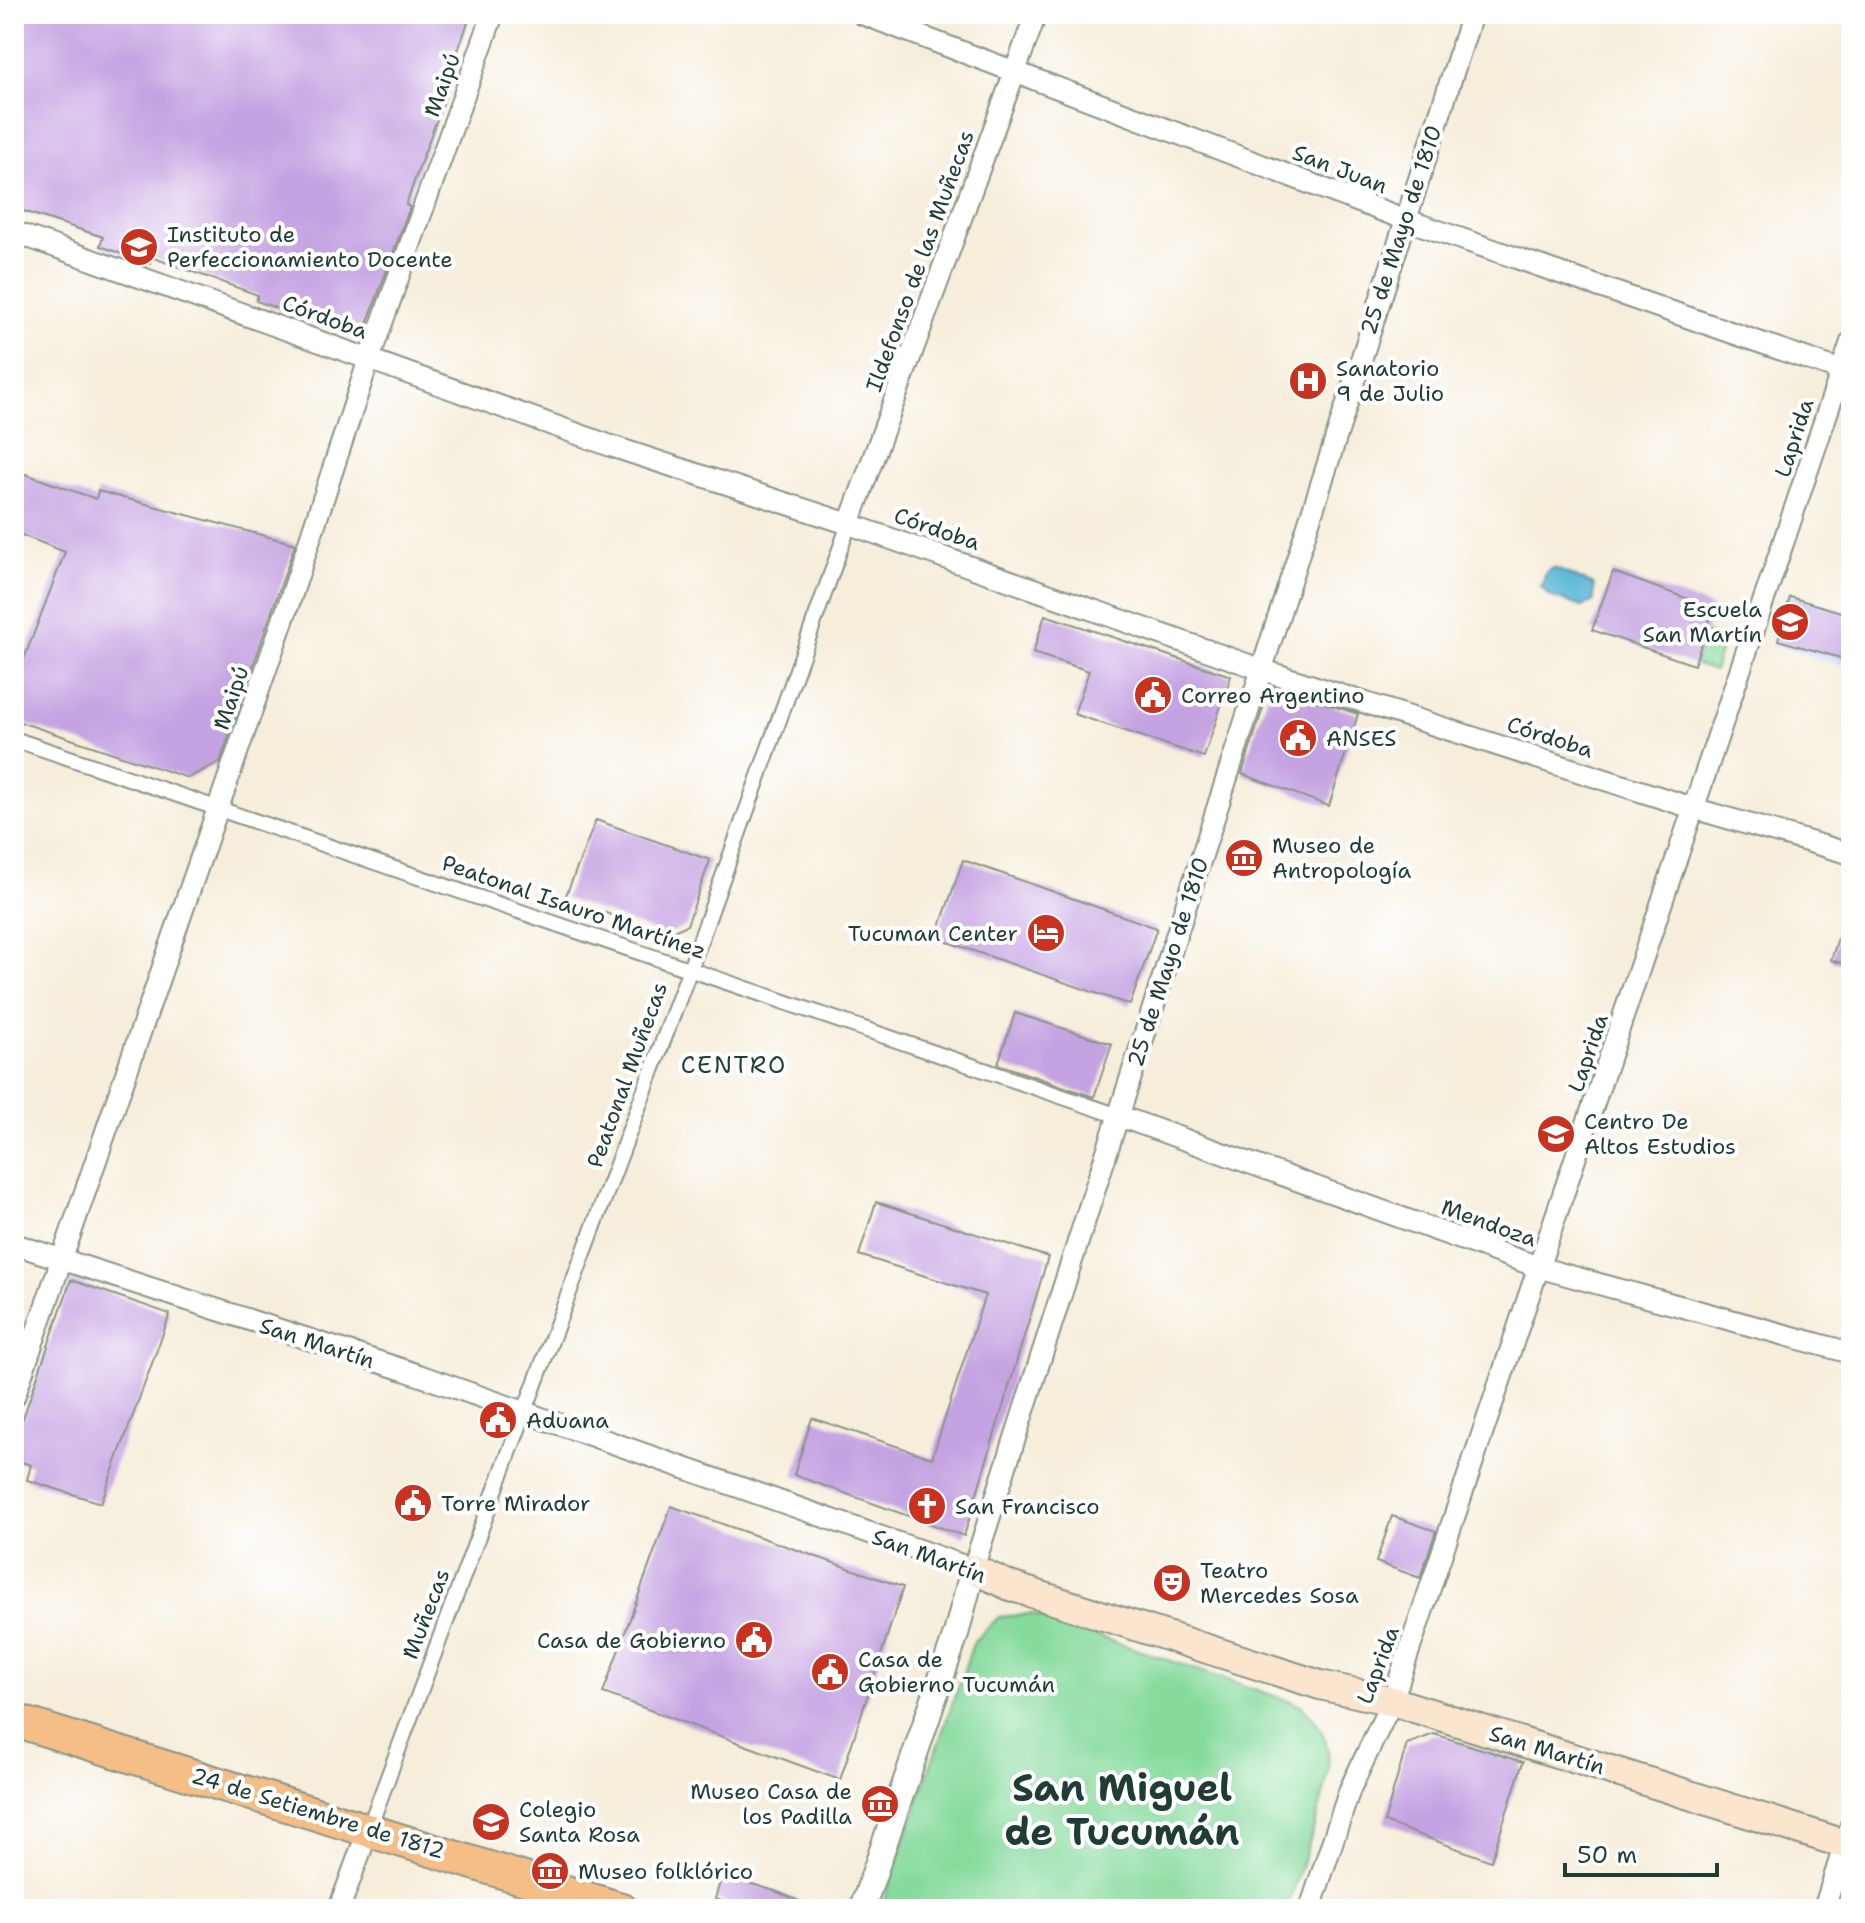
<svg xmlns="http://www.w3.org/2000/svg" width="1865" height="1923" font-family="'Shantell Sans',sans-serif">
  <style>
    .built { fill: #d0daf9 }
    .green { fill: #85da9c; stroke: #528c68; stroke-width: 2 }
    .water { fill: #59b6d7; stroke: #3c7a86; stroke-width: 2 }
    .building { fill: #c5a3e2 }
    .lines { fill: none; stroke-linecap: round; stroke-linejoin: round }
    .pedestrian-casing { stroke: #8a9587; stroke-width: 18 }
    .minor-casing { stroke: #8a9587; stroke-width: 24 }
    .tertiary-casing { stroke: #8a9587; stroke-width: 28 }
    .secondary-casing { stroke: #8a9587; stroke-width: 32 }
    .primary-casing { stroke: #8a9587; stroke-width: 36 }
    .pedestrian { stroke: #fff; stroke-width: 14 }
    .minor { stroke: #fff; stroke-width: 20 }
    .tertiary { stroke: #fff; stroke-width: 24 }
    .secondary { stroke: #fbe5cf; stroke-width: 28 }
    .primary { stroke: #f6be87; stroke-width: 32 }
    .labels { text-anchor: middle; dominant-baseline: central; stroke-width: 8; stroke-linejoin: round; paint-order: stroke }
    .street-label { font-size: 22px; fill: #1f3d34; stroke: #fff }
    .poi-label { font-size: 22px; fill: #1f3d34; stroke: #fff; text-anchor: start }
    .neighbourhood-label { font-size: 24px; letter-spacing: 2px; fill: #1f3d34; stroke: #fff }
    .town-label { font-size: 38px; font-weight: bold; fill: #1f3d34; stroke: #fff }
  </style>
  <rect width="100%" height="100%" fill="#fff"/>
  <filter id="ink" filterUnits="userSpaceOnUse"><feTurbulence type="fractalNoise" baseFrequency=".0125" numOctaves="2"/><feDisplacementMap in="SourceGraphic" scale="16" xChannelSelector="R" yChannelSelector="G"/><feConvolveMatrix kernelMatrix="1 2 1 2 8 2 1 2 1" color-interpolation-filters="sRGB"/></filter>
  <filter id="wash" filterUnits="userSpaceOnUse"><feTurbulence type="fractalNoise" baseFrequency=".006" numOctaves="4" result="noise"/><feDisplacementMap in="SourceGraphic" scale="32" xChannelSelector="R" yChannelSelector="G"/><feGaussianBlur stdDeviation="1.8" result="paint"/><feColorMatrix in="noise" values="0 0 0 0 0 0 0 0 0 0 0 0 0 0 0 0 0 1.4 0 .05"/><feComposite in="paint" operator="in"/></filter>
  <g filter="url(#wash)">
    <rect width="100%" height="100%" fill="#f6edda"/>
    <path class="built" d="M1787,594L1851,612V668L1772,645Z"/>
    <path class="green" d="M1705,633L1724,639L1714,671L1694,664Z
      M1031,1614L1301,1705C1315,1719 1325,1731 1328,1752C1334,1781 1297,1876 1287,1909H881L974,1641L999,1617Z"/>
    <path class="water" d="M1554,568L1594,585V601L1582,607L1549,596L1541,586L1547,571Z"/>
    <g id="blocks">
      <path class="building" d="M14,14H471L455,59L459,61L422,159L406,205L410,207L367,324L351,335L256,301L258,295L213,279L151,257L150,264L100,246L103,237L14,208Z
        M14,470L96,499L98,491L295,544L220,762L188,778L14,720V685L65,552L14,532Z
        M1613,572L1714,608L1694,665L1592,630Z
        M1790,597L1851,615V661L1778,640Z
        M1045,615L1231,676L1204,757L1074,714L1089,671L1033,653Z
        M1270,686L1358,714L1329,806L1242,774Z
        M596,820L710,860L687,925L665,935L565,898Z
        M963,860L1157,928L1130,1005L936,938Z
        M1847,909H1851V966L1831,960Z
        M1015,1013L1112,1044L1094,1097L998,1064Z
        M876,1202L1048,1257L964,1536L794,1475L812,1418L932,1458L985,1295L859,1255Z
        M71,1280L170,1314L101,1503L27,1480L31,1465L14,1460V1444Z
        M671,1506L903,1587L840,1780L603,1693Z
        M1392,1516L1436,1531L1420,1578L1376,1562Z
        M1434,1734L1523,1762L1491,1861L1384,1822L1407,1744Z
        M722,1875L775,1891L818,1909H748L715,1899Z"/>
    </g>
  </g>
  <g filter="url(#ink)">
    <use href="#blocks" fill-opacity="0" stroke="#8a9587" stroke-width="2"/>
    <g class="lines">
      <g class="pedestrian-casing">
        <path id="pedestrian" d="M14,739L1119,1116
          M369,1828L690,969L849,524"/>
      </g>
      <g class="minor-casing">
        <path id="minor" d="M862,14L1404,219L1851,374
          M14,232L611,446L849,524L1263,670L1696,809L1851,854
          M849,524L1036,14
          M1119,1116L1541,1268L1851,1353
          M14,1244L407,1371L973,1569L1472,14
          M14,1397L289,603L369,359L493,14
          M339,1909L369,1828
          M1310,1909L1350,1789L1392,1701L1851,342
          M1824,1909L1851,1825"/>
      </g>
      <g class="tertiary-casing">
        <path id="tertiary" d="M862,1909L956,1634L973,1569"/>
      </g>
      <g class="secondary-casing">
        <path id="secondary" d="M973,1569L1010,1586L1320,1685L1392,1701L1851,1846"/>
      </g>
      <g class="primary-casing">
        <path id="primary" d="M14,1720L621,1909"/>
      </g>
      <use href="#pedestrian" class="pedestrian"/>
      <use href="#minor" class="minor"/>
      <use href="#tertiary" class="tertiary"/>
      <use href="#secondary" class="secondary"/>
      <use href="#primary" class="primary"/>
    </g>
  </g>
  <defs>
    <g id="university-disc" transform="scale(2)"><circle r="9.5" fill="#c8321e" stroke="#fff"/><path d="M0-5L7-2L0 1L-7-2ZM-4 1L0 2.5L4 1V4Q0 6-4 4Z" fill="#fff"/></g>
    <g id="hospital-disc" transform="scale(2)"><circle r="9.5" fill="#c8321e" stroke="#fff"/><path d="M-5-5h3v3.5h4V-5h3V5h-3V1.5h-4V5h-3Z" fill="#fff"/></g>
    <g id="school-disc" transform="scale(2)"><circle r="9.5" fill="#c8321e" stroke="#fff"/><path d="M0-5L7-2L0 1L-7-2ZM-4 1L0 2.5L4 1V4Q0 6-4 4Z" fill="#fff"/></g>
    <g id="civic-disc" transform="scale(2)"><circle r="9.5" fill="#c8321e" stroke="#fff"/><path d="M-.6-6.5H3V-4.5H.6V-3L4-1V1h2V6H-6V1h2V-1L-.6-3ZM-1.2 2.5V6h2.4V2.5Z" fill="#fff"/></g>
    <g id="museum-disc" transform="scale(2)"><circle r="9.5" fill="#c8321e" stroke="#fff"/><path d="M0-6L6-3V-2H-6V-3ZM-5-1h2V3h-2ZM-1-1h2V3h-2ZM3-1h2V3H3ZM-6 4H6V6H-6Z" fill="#fff"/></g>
    <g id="hotel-disc" transform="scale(2)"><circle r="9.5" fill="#c8321e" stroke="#fff"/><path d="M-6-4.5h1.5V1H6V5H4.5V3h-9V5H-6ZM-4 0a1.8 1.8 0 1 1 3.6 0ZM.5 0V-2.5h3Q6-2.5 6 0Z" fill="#fff"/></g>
    <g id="church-disc" transform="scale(2)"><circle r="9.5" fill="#c8321e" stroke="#fff"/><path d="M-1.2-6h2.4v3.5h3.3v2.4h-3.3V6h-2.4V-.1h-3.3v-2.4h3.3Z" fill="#fff"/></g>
    <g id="theatre-disc" transform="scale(2)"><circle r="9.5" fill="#c8321e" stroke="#fff"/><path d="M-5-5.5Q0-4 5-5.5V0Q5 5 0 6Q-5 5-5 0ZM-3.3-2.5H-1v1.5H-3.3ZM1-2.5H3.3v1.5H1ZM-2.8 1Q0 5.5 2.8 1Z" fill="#fff"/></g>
  </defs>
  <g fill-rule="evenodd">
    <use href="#university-disc" x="139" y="247"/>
    <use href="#hospital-disc" x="1308" y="381"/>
    <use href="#school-disc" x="1790" y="622"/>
    <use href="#civic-disc" x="1153" y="695"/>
    <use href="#civic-disc" x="1298" y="738"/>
    <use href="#museum-disc" x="1244" y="858"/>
    <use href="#hotel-disc" x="1046" y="933"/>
    <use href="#university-disc" x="1556" y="1134"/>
    <use href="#civic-disc" x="498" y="1420"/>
    <use href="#civic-disc" x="413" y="1503"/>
    <use href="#church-disc" x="927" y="1506"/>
    <use href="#theatre-disc" x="1172" y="1583"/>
    <use href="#civic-disc" x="754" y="1640"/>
    <use href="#civic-disc" x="830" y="1672"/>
    <use href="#museum-disc" x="880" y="1804"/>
    <use href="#school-disc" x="491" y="1822"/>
    <use href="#museum-disc" x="550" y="1871"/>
  </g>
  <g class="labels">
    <g class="street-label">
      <text transform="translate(442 85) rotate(-70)">Maipú</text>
      <text transform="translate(1340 169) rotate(21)">San Juan</text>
      <text transform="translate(1401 230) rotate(-72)">25 de Mayo de 1810</text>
      <text transform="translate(920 261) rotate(-70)">Ildefonso de las Muñecas</text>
      <text transform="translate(325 317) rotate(20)">Córdoba</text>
      <text transform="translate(1794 438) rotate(-72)">Laprida</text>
      <text transform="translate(937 529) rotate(19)">Córdoba</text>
      <text transform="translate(231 698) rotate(-71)">Maipú</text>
      <text transform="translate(1550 737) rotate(18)">Córdoba</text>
      <text transform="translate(574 907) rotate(19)">Peatonal Isauro Martínez</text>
      <text transform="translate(1168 962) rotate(-72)">25 de Mayo de 1810</text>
      <text transform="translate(1588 1053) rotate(-71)">Laprida</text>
      <text transform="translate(627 1075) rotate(-70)">Peatonal Muñecas</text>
      <text transform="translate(1489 1223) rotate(20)">Mendoza</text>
      <text transform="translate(317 1343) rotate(18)">San Martín</text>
      <text transform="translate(929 1556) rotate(20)">San Martín</text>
      <text transform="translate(426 1614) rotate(-69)">Muñecas</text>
      <text transform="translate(1378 1665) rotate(-69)">Laprida</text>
      <text transform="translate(1547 1750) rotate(17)">San Martín</text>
      <text transform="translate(318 1813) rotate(17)">24 de Setiembre de 1812</text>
    </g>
    <g class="poi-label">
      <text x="167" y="234">Instituto de<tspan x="167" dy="25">Perfeccionamiento Docente</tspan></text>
      <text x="1336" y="368">Sanatorio<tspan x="1336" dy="25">9 de Julio</tspan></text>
      <text x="1762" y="609" text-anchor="end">Escuela<tspan x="1762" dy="25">San Martín</tspan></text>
      <text x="1181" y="695">Correo Argentino</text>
      <text x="1326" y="738">ANSES</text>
      <text x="1272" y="845">Museo de<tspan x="1272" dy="25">Antropología</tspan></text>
      <text x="1018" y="933" text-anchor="end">Tucuman Center</text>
      <text x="1584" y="1121">Centro De<tspan x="1584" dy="25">Altos Estudios</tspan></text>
      <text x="526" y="1420">Aduana</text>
      <text x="441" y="1503">Torre Mirador</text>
      <text x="955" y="1506">San Francisco</text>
      <text x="1200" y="1570">Teatro<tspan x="1200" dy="25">Mercedes Sosa</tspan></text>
      <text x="726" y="1640" text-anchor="end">Casa de Gobierno</text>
      <text x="858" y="1659">Casa de<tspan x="858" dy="25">Gobierno Tucumán</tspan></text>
      <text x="852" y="1791" text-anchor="end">Museo Casa de<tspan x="852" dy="25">los Padilla</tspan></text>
      <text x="519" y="1809">Colegio<tspan x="519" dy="25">Santa Rosa</tspan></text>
      <text x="578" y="1871">Museo folklórico</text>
    </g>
    <g class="neighbourhood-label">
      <text x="734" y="1065">CENTRO</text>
    </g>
    <g class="town-label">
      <text x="1122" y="1787">San Miguel<tspan x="1122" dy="44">de Tucumán</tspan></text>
    </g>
  </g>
  <rect width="1865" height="1923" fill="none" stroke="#fff" stroke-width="48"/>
  <path d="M1565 1863v12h152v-12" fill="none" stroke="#1f3d34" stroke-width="4"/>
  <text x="1577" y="1863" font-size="24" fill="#1f3d34" stroke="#ffffff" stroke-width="6" paint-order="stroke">50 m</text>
</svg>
